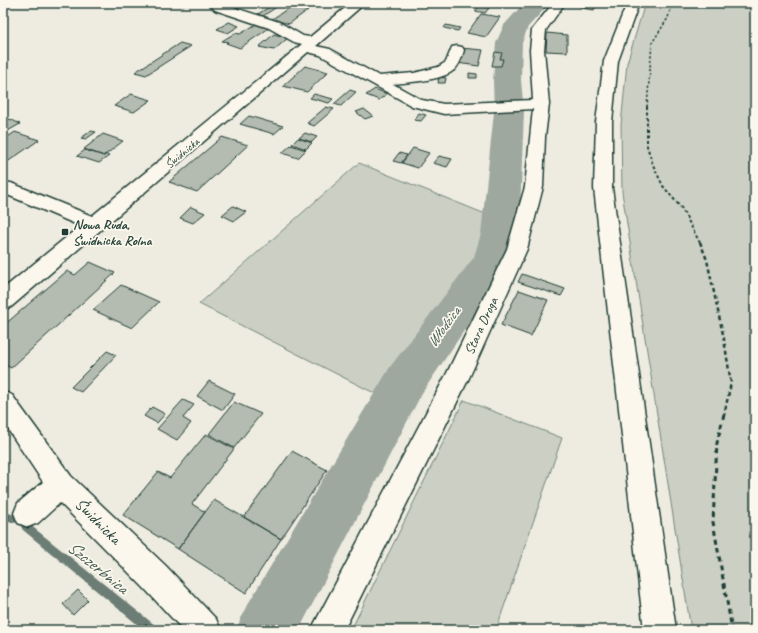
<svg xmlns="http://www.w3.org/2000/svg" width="758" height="633" font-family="Caveat,sans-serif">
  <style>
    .green { fill: #cbcfc4; stroke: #75867c }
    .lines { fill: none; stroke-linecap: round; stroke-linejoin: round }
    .stream { fill: #6c7d74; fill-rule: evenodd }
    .river { fill: #9fa89f; fill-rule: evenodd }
    .building { fill: #b4bbb0; stroke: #1f3d34 }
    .minor-casing { stroke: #1f3d34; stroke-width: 3 }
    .major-casing { stroke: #1f3d34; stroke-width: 3 }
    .path-far3 { stroke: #1f3d34; stroke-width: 1.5; stroke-dasharray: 2.5 2; stroke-linecap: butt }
    .path-far2 { stroke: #1f3d34; stroke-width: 2; stroke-dasharray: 3 2.5; stroke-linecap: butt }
    .path-far1 { stroke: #1f3d34; stroke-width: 2.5; stroke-dasharray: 4 3; stroke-linecap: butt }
    .path { stroke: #1f3d34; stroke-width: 3; stroke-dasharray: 5 4; stroke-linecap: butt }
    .minor { fill: #fbf7ec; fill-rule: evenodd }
    .major { fill: #fbf7ec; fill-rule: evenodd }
    .poi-dot { fill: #1f3d34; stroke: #fbf7ec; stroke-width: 1.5 }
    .labels { text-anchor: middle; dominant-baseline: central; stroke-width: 3.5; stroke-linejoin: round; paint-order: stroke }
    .far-street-label { font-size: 12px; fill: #1f3d34; stroke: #fbf7ec }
    .poi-label { font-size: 14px; font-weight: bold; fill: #1f3d34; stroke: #fbf7ec; text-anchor: start }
    .street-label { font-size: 14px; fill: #1f3d34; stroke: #fbf7ec }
    .water-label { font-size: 15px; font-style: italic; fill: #455d54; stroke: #fbf7ec }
    .near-street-label { font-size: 17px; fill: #1f3d34; stroke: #fbf7ec }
    .near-water-label { font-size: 18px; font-style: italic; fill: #455d54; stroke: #fbf7ec }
  </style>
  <rect width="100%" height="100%" fill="#eeece1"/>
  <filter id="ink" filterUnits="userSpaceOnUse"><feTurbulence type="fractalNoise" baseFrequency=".025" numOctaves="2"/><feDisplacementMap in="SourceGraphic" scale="8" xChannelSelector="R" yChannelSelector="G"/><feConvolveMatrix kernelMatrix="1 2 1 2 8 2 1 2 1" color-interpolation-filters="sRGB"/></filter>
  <g filter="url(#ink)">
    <path class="green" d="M645,3H755V630H691L622,192L621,125L627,63Z
      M359,163L488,215L500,234L492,261L406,380L378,395L199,304Z
      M464,400L562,438L496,630H351Z"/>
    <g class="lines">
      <path class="stream" d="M3,511L17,516L18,519L17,522L14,523L3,519Z
        M26,522L29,524L156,626L157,630H144L23,530L21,527L23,524Z"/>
      <path class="river" d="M524,3H550L528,27L522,43L521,80L524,112L519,234L511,261L422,393L299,630H236L245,609L390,367L474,257L481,234L494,112L493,80L496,43L504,25Z"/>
    </g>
    <path class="building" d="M583,3H597L594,10L581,8Z
      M273,5L278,6L263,16L256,15Z
      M292,6L308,10L289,24L272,19Z
      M480,6L489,8L485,13L475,11Z
      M481,14L500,17L486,37L467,33Z
      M229,22L239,26L228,33L217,29Z
      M258,23L272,26L240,48L226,43L228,42L222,41L235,33L240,34Z
      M446,25L460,28L458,31L444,28Z
      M547,33L567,35V52L546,51Z
      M274,34L288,38L274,50L259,47Z
      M180,43L191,46L146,75L135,72Z
      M461,48L483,50L479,66L456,63Z
      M495,52L502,53L500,59H503L501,66H492Z
      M305,66L328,72L307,92L283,86Z
      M469,73L477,74V78H469Z
      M439,77L446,78L445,83H438Z
      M375,89L387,94L379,100L366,95Z
      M350,90L356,92L341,106L334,104Z
      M131,94L151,100L134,112L114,106Z
      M314,94L333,99L329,103L310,98Z
      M326,107L334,109L314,126L307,123Z
      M364,109L373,116L365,119L356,112Z
      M419,113L426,115L421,121L414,120Z
      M249,116L283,126L274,134L240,124Z
      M10,119L20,124L6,132L3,130V123Z
      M91,131L96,132L86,139L81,138Z
      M15,132L39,140L3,165V140Z
      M305,133L317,137L312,142L299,138Z
      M103,134L123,141L104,156L84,149Z
      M222,137L248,145L197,192L169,182Z
      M298,138L312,143L306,149L292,144Z
      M291,145L306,150L298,158L282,153Z
      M413,148L429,153L418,168L402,163Z
      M85,150L104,156L105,154L109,156L99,163L77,156Z
      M399,153L407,155L401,163L393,161Z
      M439,156L452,159L447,167L433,163Z
      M233,206L246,212L234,221L222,215Z
      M191,207L205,213L193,223L180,218Z
      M90,262L115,273L11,368L3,364V326L67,271L75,275Z
      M522,274L565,289L561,296L518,282Z
      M121,285L159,302L132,328L93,310Z
      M519,290L548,300L531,336L501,325Z
      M107,351L116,355L81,392L71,387Z
      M209,381L235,394L223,410L197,396Z
      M183,400L194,405L183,418L191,423L177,440L157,429Z
      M234,402L261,414L234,448L209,434Z
      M152,407L165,414L157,423L144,416Z
      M206,434L234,449L192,504L205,512L178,549L123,515L158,472L170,478Z
      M292,451L327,470L281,539L244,517Z
      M214,500L281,539L246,593L178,549Z
      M78,590L88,600L73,615L63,604Z"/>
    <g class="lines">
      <g class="minor-casing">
        <path id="minor" d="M211,3H223V4L279,22L303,36L310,37L351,3H365L316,46L330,49L379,76L414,73L438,67L446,62L452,47L457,46L462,47L464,50C462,57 460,65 454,70C441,81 410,82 393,84L422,100L444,104L533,100L530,50L532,30L553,3H565L546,30L544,50L549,104L545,137L543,187L527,249L469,378L344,630H311L447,373L507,249L525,187L533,109L444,114L412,106L320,55L308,52L11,307L3,309V289L80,226L3,193V182L11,183L92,216L302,44L294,42L269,28L215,10L210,5Z
          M3,391L12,395L71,476L166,566L216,619L221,630H183L144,588L60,503L38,523L28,527L18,523L14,513L18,503L43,482L3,422Z"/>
      </g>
      <g class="major-casing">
        <path id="major" d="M627,3H639L618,61L612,122V188L676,630H644L594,188L596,122L604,61Z"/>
      </g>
      <path class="path-far3" d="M647,107L652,43L668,18L672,3"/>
      <path class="path-far2" d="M647,106V146L653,165L663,186L682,209L700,243"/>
      <path class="path-far1" d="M700,242L707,260L724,339L731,383L724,415"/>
      <path class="path" d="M724,414L717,443L713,522L732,630"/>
      <use href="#minor" class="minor"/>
      <use href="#major" class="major"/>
    </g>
  </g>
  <rect class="poi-dot" x="61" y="228" width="8" height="8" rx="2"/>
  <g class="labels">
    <g class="far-street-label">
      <text transform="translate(182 153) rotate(-40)">Świdnicka</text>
    </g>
    <g class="poi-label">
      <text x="73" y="224">Nowa Ruda,<tspan x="73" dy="16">Świdnicka Rolna</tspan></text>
    </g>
    <g class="street-label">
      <text transform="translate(481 326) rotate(-65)">Stara Droga</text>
    </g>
    <g class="water-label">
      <text transform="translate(444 327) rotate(-54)">Włodzica</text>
    </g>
    <g class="near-street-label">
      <text transform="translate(98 521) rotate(45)">Świdnicka</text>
    </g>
    <g class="near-water-label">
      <text transform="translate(98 567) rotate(39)">Szczerbnica</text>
    </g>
  </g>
  <rect width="758" height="633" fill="none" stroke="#fbf7ec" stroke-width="16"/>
  <rect x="8" y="8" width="742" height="617" fill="none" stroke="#1f3d34" stroke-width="1.5" filter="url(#ink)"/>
</svg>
